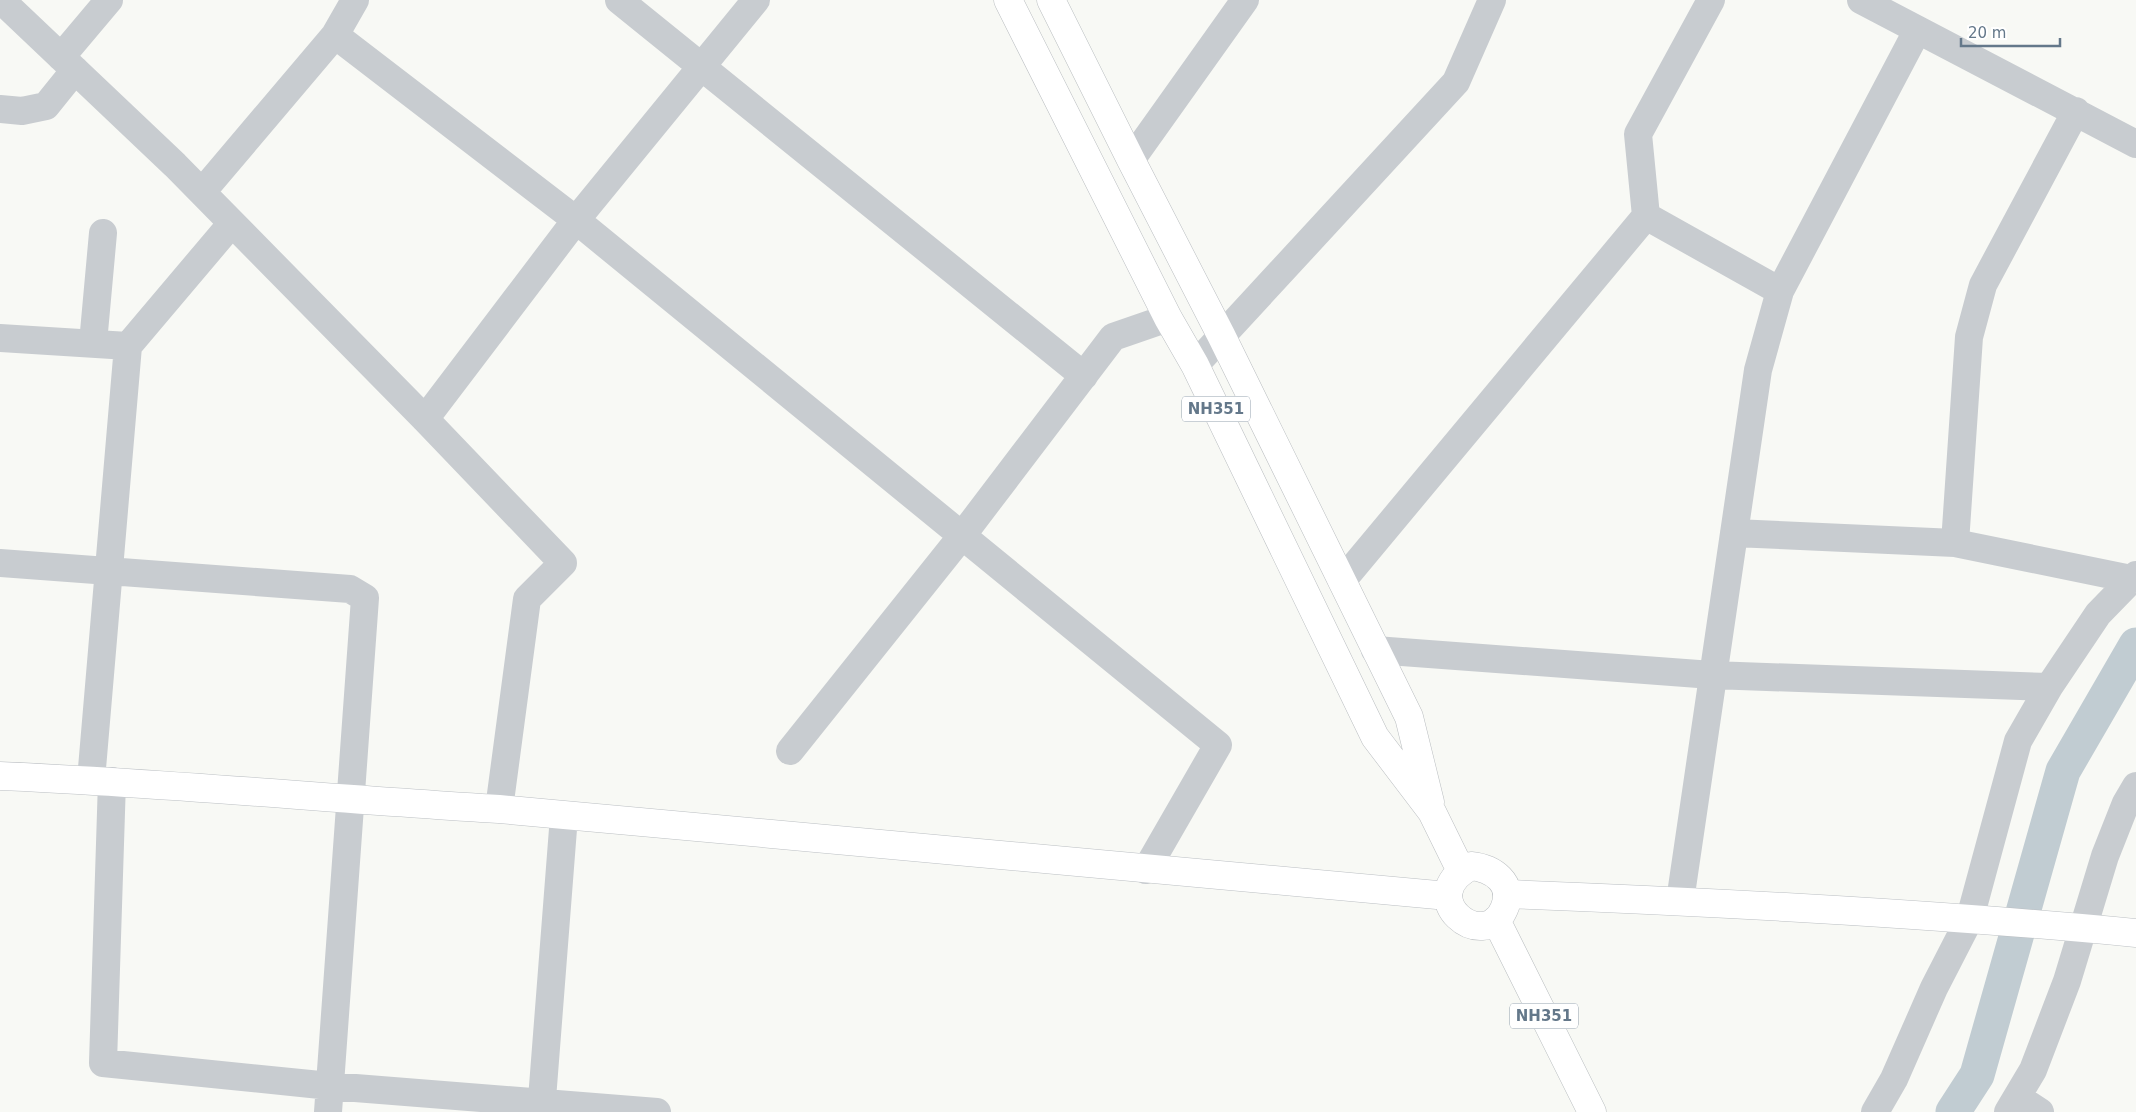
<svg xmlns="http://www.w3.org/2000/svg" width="2136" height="1112" font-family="'DejaVu Sans',sans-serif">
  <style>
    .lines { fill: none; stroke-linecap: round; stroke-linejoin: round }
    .canal { stroke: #c1ccd2; stroke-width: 35 }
    .major-casing { stroke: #bbbfc3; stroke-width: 29 }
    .highway-casing { stroke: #babec1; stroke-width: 29 }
    .minor { stroke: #c8ccd0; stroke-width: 28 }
    .major { stroke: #fff; stroke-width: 28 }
    .highway { stroke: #fff; stroke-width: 28 }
    .labels { text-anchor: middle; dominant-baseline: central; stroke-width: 5; stroke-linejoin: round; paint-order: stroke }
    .shield { fill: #fff; stroke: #92a0ad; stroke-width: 1 }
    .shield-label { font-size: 15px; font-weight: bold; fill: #64788a }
  </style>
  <rect width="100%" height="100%" fill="#f8f9f5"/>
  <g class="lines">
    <path class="canal" d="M1953,1112L1977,1075L2063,771L2136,645"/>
    <g class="major-casing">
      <path id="major" d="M0,776C166,783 332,799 499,809L1448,896
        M1507,894C1717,902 1927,913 2136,933"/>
    </g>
    <g class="highway-casing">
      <path id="highway" d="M1008,0L1168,318L1195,365L1375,737L1432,812L1461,871
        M1051,0L1131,160L1221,335L1409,717L1430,802
        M1471,866C1492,868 1516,883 1504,909C1484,955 1412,897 1471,866Z
        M1496,920L1592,1112"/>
    </g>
    <path class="minor" d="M1,0L175,165L425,419L563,563L527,599L499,809
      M355,0L335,35L576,220L1218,745L1146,870
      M619,0L1084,376
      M1711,0L1638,134L1646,216L1780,291
      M1861,0L2136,144
      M61,57L109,0
      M0,109L22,111L46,106L75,70
      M1131,160L1245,0
      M202,192L335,35
      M0,338L128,346
      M93,343L103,233
      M1195,365L1456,82L1492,0
      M425,419L576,220L756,0
      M1734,533L1955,543L2131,579
      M1955,543L1969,337L1983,285L2076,111
      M0,563L350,589L365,598L328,1112
      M1342,581L1646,216
      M1375,650L1712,675L2049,687
      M790,751L961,537L1113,337L1168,318
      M91,780L128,346L232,223
      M112,781L103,1063L330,1086L657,1112
      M1680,901L1758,370L1780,291L1917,31
      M2017,1097L2040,1112
      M541,1112L564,816
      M1875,1112L1894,1079L1934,988L1970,918L2018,741L2049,687L2098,614L2136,575
      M2008,1112L2033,1070L2067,981L2105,856L2126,803L2136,786"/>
    <use href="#major" class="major"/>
    <use href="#highway" class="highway"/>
  </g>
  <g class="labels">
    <g class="shield">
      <rect x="1182" y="396.5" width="68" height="25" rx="4"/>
      <rect x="1510" y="1003.5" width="68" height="25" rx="4"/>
    </g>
    <g class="shield-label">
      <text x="1216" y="409">NH351</text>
      <text x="1544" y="1016">NH351</text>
    </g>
  </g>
  <path d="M1961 38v8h99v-8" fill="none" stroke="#64788a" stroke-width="2.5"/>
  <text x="1968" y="38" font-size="15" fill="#64788a" stroke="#ffffff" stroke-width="4" paint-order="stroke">20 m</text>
</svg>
